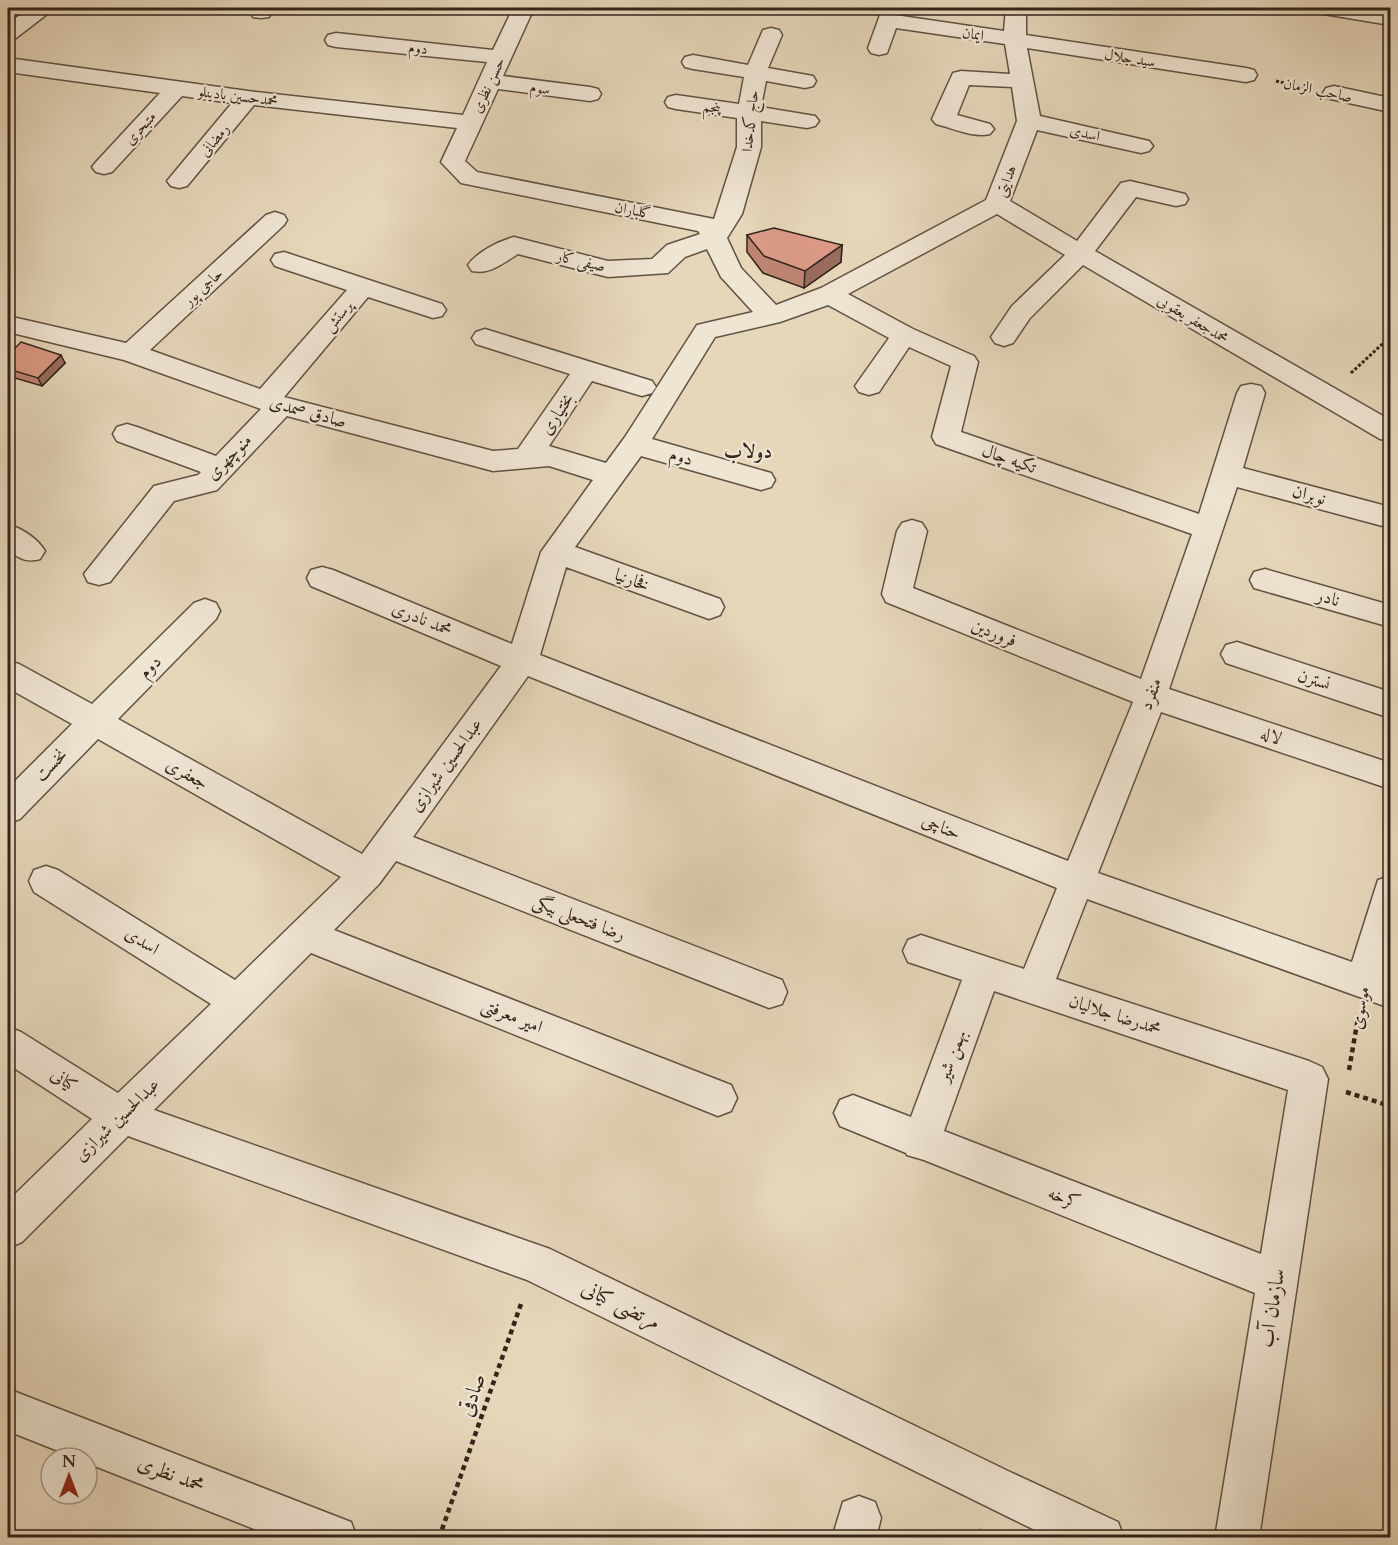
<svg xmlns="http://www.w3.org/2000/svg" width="1398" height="1545" font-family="Cardo,Amiri,serif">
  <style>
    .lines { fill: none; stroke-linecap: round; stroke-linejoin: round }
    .minor-casing { stroke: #605243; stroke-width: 3 }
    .path-far1 { stroke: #33251b; stroke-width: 3; stroke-dasharray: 3 2; stroke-linecap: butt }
    .path { stroke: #33251b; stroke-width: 4.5; stroke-dasharray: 5 4; stroke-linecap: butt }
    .minor { fill: #efe5d3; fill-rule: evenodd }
    .wall { fill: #bd8474; stroke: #33251b; stroke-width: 1.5 }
    .shaded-wall { fill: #9a6c5e; stroke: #33251b; stroke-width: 1.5 }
    .building { fill: #dc9a87; stroke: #33251b; stroke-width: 1.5 }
    .labels { text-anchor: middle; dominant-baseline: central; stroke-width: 4.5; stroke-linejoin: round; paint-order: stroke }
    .far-street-label { font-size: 15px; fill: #33251b; stroke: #efe5d3 }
    .street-label { font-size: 18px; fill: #33251b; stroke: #efe5d3 }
    .neighbourhood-label { font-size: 20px; font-weight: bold; fill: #33251b; stroke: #efe5d3 }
    .near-street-label { font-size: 21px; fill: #33251b; stroke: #efe5d3 }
  </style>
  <rect width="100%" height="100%" fill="#e6d7bb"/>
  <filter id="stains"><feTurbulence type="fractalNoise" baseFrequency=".00333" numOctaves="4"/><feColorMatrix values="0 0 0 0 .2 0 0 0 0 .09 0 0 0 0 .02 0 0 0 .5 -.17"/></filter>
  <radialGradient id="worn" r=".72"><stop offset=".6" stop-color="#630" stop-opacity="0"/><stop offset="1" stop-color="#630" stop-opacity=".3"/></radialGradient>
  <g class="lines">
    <g class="minor-casing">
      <path id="minor" d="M31,8H55L16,38L8,39V23Z
        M253,8H275L269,17L261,18L253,17L250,12Z
        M513,8H534L503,76L590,87L598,89L601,94L598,99L590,101L498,89L465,161L477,172L714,219L737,147V118L676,109L668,107L665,102L668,97L676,95L739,104L744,77L693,69L685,67L682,62L685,57L693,55L748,65L763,30L771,28L779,30L782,35L768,68L813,76L816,81L813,86L805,88L766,81L761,107L815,116L819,121L815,126L807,128L761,121V147L742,214L727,238L741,268L776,305L821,288L986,200L1017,121L1012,87L969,85L957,115L990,124L994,129L990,134C973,138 952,128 936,124L932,119L953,73L961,71L1010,74L1005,44L896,28L887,53L879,55L871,53L868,48L880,15L888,14L1004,31L1006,8H1026V35L1246,68L1254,70L1257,75L1254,80L1246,82L1027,48L1040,116L1149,141L1153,146L1149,151L1141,153L1037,130L1010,201L1077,241L1121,183L1130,181L1185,194L1188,199L1185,204L1176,206L1136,197L1095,251L1390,420V441L1380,439L1083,265L1030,318L1013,343L1004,346L995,343L991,337L1012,306L1065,255L997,214L848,294L913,329L974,356L978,362L961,432L1199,514L1237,393L1241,386L1251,384L1261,386L1265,393L1243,468L1390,507V528L1237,487L1169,689L1390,763V789L1161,712L1098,873L1352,962L1378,880L1390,876V955L1385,974L1390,976V1008L1087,899L1056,979L1309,1061L1322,1067L1328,1079L1259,1538H1215L1255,1293L924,1160L907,1155L906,1153L840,1126L834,1113L840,1100L853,1095L911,1117L962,980L908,962L903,951L908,940L921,935L1024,969L1057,888L528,676L413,837L782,980L787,992L782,1004L769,1008L396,861L379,884L334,930L731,1085L737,1098L731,1111L718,1116L311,953L154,1110L550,1249L1008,1471L1118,1522L1124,1538H1051L527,1280L128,1136L22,1242L8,1248V1201L92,1119L8,1064V1027L21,1032L118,1093L211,1004L34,892L29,881L34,870L46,866L58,870L235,980L341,877L98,739L20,819L8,823V788L72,724L8,688V661L19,664L92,704L194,603L205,599L216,603L220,611L216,619L118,719L362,854L501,666L311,586L307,578L311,570L322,567L333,570L512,644L541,552L593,480L549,466L493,471L287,416L217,490L174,501L110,582L99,585L88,582L84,574L154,486L198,475L201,472L117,441L113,434L117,427L127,424L137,427L216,456L261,409L124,360L8,332V316L126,343L266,215L275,212L284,215L287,220L284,225L150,350L260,389L347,290L275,266L271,260L275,254L284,252L442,304L446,310L442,316L433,318L368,297L284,397L493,451L518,449L570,374L476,344L472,338L476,332L485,329L652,381L656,387L652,393L642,396L592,381L549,446L606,463L625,437L697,325L753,312L721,277L707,249L685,257L668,273L608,277L518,254C503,263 490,275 472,271L468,265C477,252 499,241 514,237L608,261L652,259L667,245L700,234L698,231L461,183L441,162L457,128L254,105L187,186L179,188L171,186L167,181L232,103L182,96L112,172L104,174L96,172L92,167L96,162L160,93L8,72V58L248,91L463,115L487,62L336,47L328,45L325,40L328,35L336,33L493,50ZM828,305L889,338L855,386L859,392L869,395L879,392L909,347L951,366L932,437L936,444L1192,534L1141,679L913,588L927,531L922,523L912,520L902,523L897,531L882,594L886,602L1133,702L1068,861L540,655L566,567L709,619L720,615L724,607L720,599L575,547L641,456L761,490L771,487L775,480L771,473L652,439L715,337L780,322ZM994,991L1288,1090L1261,1254L944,1131Z
        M1313,8H1360L1390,13V25L1324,14L1316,13Z
        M1334,86L1390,98V112L1326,98L1323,93L1326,88Z
        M8,524C22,529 37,538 45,551L40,559C26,563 19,558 8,550Z
        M1265,569L1390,605V627L1254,588L1250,580L1254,572Z
        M1237,642L1390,692V718L1226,663L1221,654L1226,645Z
        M8,1389L351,1522L357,1538H277L87,1463V1458H76L8,1431Z
        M859,1496L875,1502L881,1518L876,1538H832L843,1502Z"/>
    </g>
    <path class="path-far1" d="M1276,81L1306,88
      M1351,373L1390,337"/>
    <path class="path" d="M1349,1070L1358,1018
      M1346,1092L1390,1106
      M439,1538L522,1301
      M980,1538L982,1529"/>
    <use href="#minor" class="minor"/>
  </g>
  <path class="wall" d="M747,235L842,245L841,262L804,288L763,273L747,252Z
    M8,355L65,363L42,386L8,376Z"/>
  <path class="shaded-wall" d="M842,245L841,262L804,288L805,271Z
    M61,355L65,363L42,386L38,378Z"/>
  <path class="building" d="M774,228L842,245L805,271L764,256L747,235Z
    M21,342L61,355L38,378L8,369V355Z"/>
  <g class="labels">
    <g class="far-street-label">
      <text transform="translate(973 34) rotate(9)">ایمان</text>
      <text transform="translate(418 48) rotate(6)">دوم</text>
      <text transform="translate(1130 58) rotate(9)">سید جلال</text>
      <text transform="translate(488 85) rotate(-65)">حسن نظری</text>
      <text transform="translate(540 88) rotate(8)">سوم</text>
      <text transform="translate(1318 90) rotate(12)">صاحب الزمان</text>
      <text transform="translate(238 96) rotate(7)">محمدحسین بادینلو</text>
      <text transform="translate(712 107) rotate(8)">پنجم</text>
      <text transform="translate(750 121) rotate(-84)">حاج کدخدا</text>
      <text transform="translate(140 128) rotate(-48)">متبحری</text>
      <text transform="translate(1085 133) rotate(13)">اسدی</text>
      <text transform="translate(214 140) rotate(-50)">رمضانی</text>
      <text transform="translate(1006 181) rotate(-69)">هدایتی</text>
      <text transform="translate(633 210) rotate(11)">گلباران</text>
      <text transform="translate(581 261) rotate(13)">صیفی کار</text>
      <text transform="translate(203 287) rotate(-43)">حاجی پور</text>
      <text transform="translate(338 316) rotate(-49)">پرستش</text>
      <text transform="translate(1193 319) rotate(31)">محمدجعفر یعقوبی</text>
    </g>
    <g class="street-label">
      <text transform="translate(308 412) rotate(15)">صادق صمدی</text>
      <text transform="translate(557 414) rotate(-56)">بختیاری</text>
      <text transform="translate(229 457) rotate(-45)">منوچهری</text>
      <text transform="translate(681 457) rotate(16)">دوم</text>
      <text transform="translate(1009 459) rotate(19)">تکیه چال</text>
      <text transform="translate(1309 495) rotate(15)">نوبران</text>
      <text transform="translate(632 580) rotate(20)">فخارنیا</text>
      <text transform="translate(1328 598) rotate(16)">نادر</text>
      <text transform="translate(422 619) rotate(22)">محمد نادری</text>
      <text transform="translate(994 633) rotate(22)">فروردین</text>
      <text transform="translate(150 667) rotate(-45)">دوم</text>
      <text transform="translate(1314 680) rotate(18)">نسترن</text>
      <text transform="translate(1151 694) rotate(-70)">منفرد</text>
      <text transform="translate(1271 736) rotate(18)">لاله</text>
      <text transform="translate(51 765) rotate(-45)">نخست</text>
      <text transform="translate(446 765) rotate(-54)">عبدالحسین شیرازی</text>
      <text transform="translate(187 774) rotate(29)">جعفری</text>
      <text transform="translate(941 827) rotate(22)">حناچی</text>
      <text transform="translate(579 918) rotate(21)">رضا فتحعلی بیگی</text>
      <text transform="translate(142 941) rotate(32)">اسدی</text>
      <text transform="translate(1360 1008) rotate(-80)">موسوی</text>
      <text transform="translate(1115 1015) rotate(18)">محمدرضا جلالیان</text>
      <text transform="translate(512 1016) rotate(22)">امیر معرفتی</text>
      <text transform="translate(952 1056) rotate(-70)">بهمن شیر</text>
      <text transform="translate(64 1080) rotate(33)">کیانی</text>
      <text transform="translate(117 1120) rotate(-44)">عبدالحسین شیرازی</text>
      <text transform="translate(1064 1198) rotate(21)">کرخه</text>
    </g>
    <g class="neighbourhood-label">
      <text x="748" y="451">دولاب</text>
    </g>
    <g class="near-street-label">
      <text transform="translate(621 1305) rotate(26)">مرتضی کیانی</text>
      <text transform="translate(1272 1308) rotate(-81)">سازمان آب</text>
      <text transform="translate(472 1395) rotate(-71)">صادقی</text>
      <text transform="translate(171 1474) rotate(21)">محمد نظری</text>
    </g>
  </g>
  <rect width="1398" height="1545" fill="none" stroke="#e6d7bb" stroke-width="30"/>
  <rect x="9" y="9" width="1380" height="1527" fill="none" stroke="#33251b" stroke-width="3"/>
  <rect x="15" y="15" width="1368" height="1515" fill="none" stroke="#33251b" stroke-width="1.5"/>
  <g transform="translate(69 1476)"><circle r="28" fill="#efe5d3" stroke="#a49889" stroke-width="1.5"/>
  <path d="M0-4.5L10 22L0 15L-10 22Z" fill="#8f2418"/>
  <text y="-9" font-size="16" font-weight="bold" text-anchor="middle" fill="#33251b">N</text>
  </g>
  <rect width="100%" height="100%" filter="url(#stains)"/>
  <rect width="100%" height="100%" fill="url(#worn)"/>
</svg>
